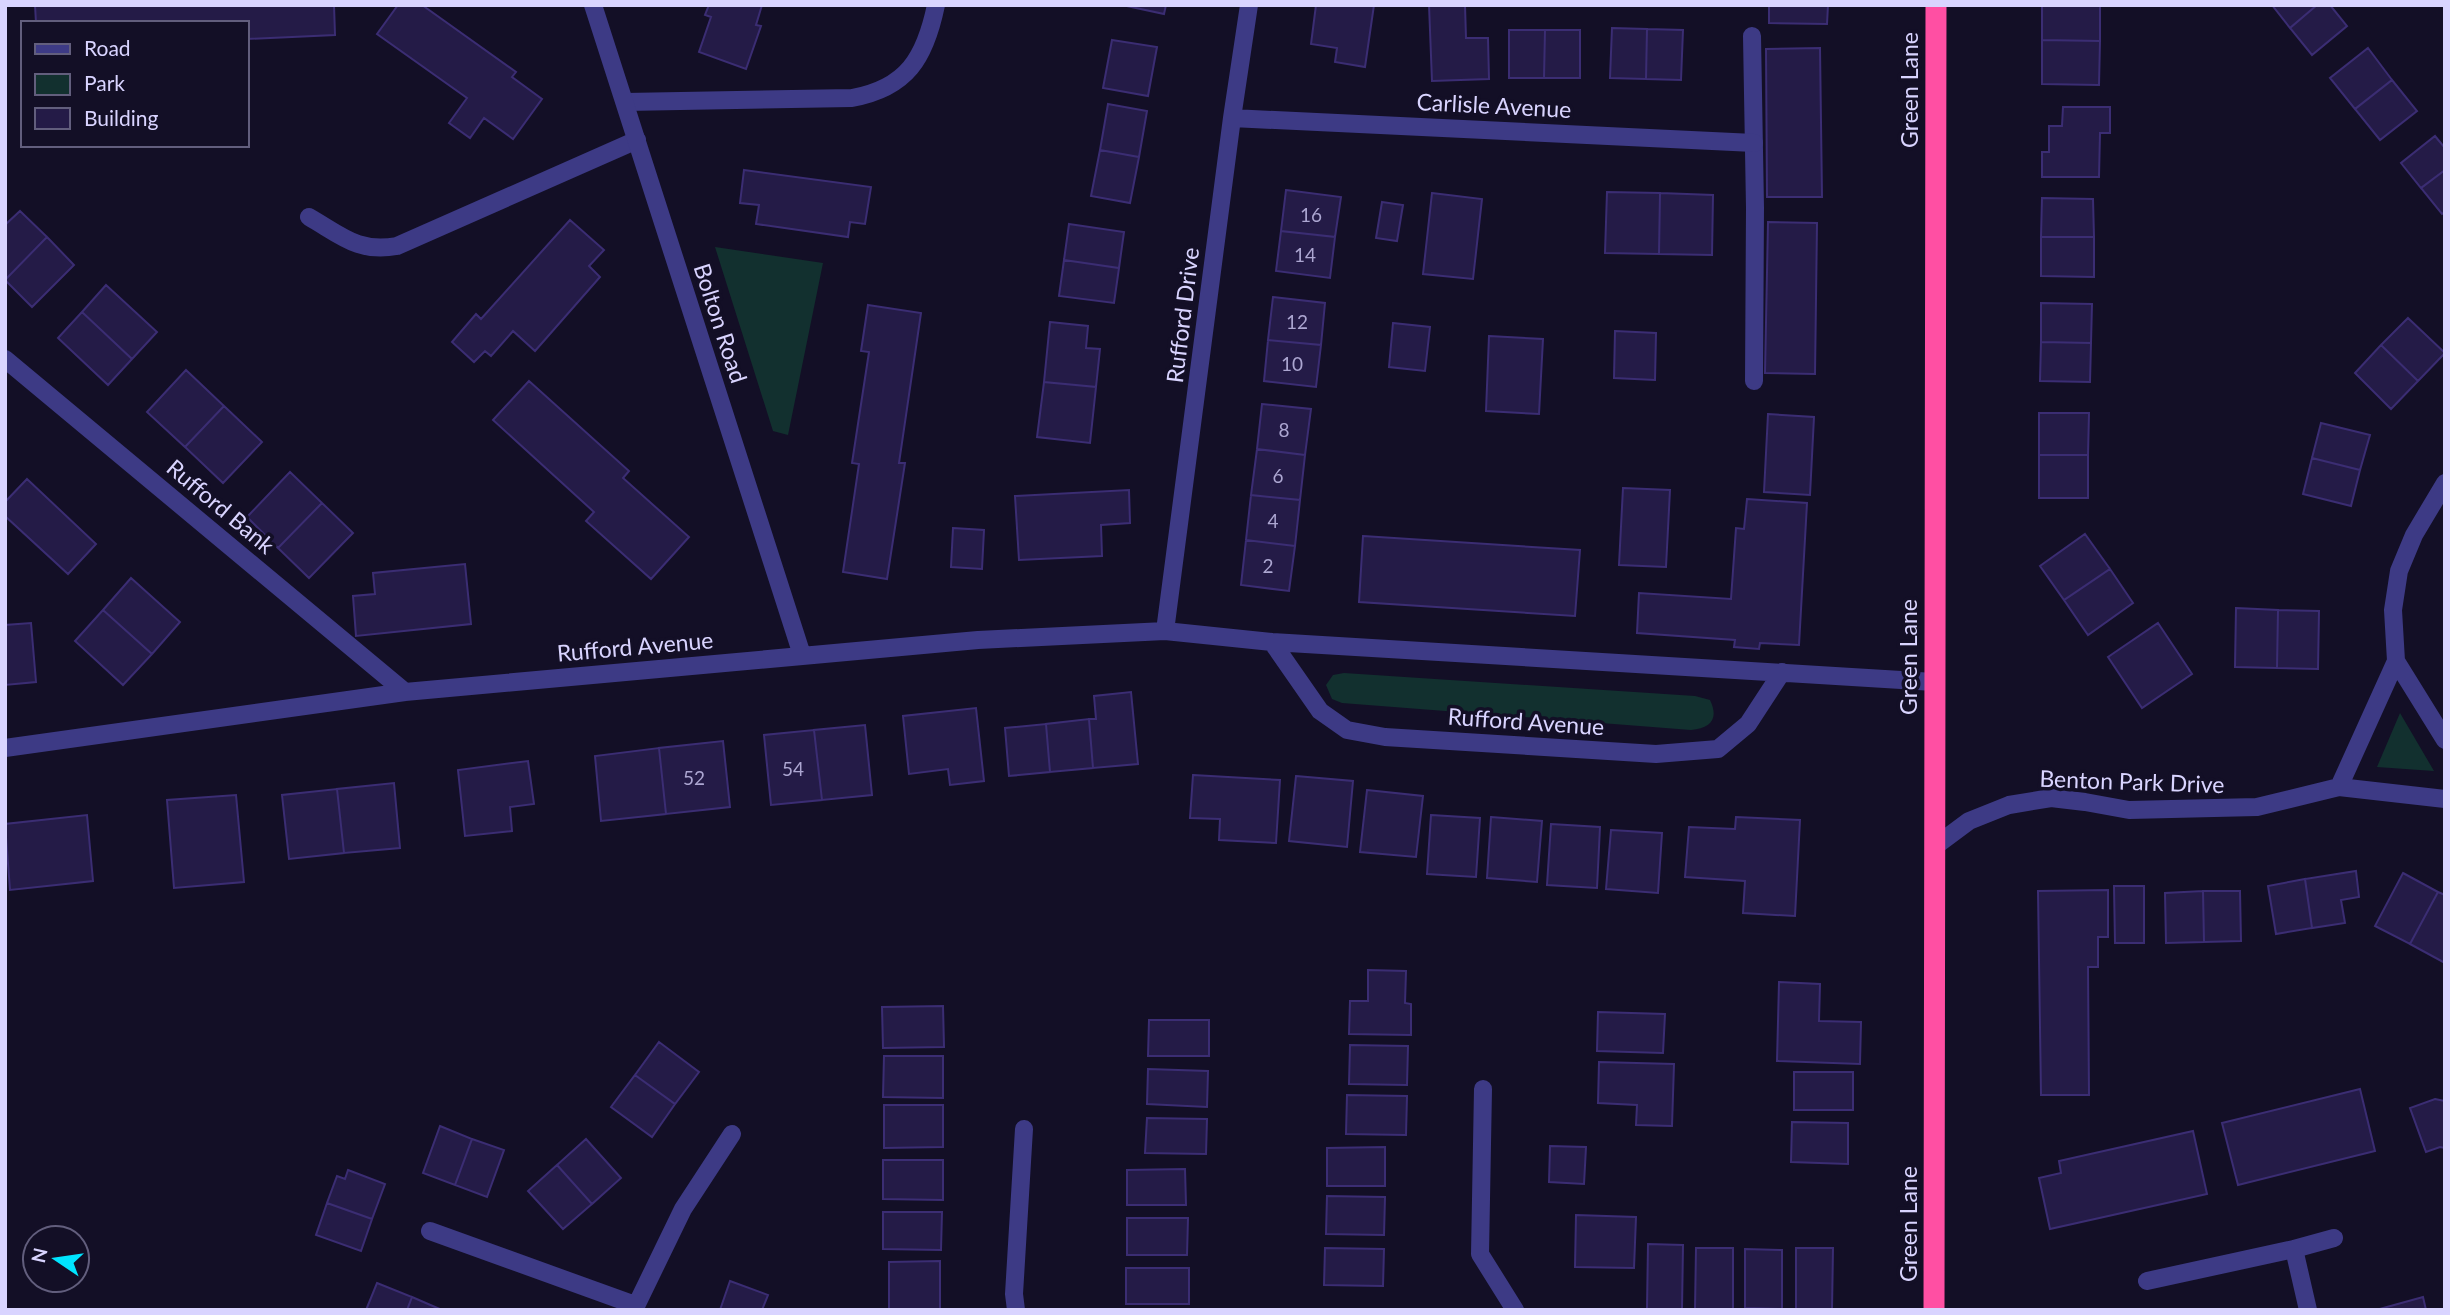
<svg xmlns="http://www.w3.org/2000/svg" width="2450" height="1315" font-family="Lato,sans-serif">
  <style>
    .green { fill: #12302f }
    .building { fill: #241b47; stroke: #3b2d73; stroke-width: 2 }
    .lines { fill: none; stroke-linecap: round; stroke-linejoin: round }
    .lane { stroke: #3d3a85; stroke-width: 18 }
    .street { stroke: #3d3a85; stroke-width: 18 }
    .highway { stroke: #ff4fa3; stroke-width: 21 }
    .labels { text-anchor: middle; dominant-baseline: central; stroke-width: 7; stroke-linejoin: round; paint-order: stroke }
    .number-label { font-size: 19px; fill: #aca6d1 }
    .street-label { font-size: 23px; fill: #d9d4ff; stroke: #130f26 }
  </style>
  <rect width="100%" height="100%" fill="#130f26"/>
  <path class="green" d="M715,247L823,263L788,435L773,431Z
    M1344,673L1695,696L1710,700C1719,719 1711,728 1691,730L1342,703L1332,699L1326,685L1333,675Z
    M2400,713L2434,771L2377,767Z"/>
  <path class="building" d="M35,5H334L335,35L247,39V23H36Z
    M398,5H422L516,72L512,77L542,99L513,139L484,118L470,138L449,123L467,98L377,34Z
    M709,5H762L756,25L761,26L746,69L699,52L711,17L705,15Z
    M1122,5H1166L1164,14Z
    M1316,5H1374L1365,67L1335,62L1337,48L1311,44Z
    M1429,5H1465L1466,38H1488L1489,79L1432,81Z
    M1769,5H1828L1827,24L1769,23Z
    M2042,5H2100V41L2042,40Z
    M2272,5H2317L2290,28Z
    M2317,5H2330L2347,26L2312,55L2290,28Z
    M1612,28L1647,29L1646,79L1610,78Z
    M1647,29L1683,30L1681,80L1646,79Z
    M1509,30H1545L1544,78H1509Z
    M1545,30H1580V78H1544Z
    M1112,40L1157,47L1148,96L1103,88Z
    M2042,40L2100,41L2099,85L2042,84Z
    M1820,48L1822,197H1767L1766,49Z
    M2368,48L2392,80L2355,109L2330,78Z
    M2392,80L2417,111L2380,140L2355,109Z
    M1108,104L1147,111L1139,157L1100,150Z
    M2063,107H2110V133H2100L2099,177H2042V152H2049V126H2062Z
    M2435,136L2445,148V170L2421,188L2401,163Z
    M1100,150L1139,157L1130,203L1091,196Z
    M744,170L871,187L865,224L850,222L848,237L756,224L759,205L740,203Z
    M2445,170V212L2442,214L2421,188Z
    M1286,190L1341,197L1335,237L1281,231Z
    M1607,192L1660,193L1659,254L1605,253Z
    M1432,193L1482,199L1473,279L1423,274Z
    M1660,193L1713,195L1712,255L1659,254Z
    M2042,198L2093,199L2094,237H2041Z
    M1382,202L1403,205L1397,241L1376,238Z
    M20,211L47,237L5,280V225Z
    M570,220L604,250L589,266L600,277L535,351L513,331L491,356L485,351L474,362L452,342L476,314L481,319Z
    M1768,222L1817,223L1815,374L1765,373Z
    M1069,224L1124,232L1119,268L1064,260Z
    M1281,231L1335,237L1330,278L1276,271Z
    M47,237L74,265L32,307L5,280Z
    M2041,237H2094V277L2041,276Z
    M1064,260L1119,268L1114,303L1059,296Z
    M106,285L157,332L132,359L82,312Z
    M1273,297L1325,303L1321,345L1268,340Z
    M2041,303L2092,304L2091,343L2041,342Z
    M868,305L921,313L899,463H905L887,579L843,572L859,464L852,463L869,352L861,351Z
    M82,312L132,359L108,385L58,338Z
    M2408,318L2445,353L2418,381L2381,345Z
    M1050,322L1088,326L1086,348L1100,349L1096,387L1044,382Z
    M1393,323L1430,327L1425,371L1389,367Z
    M1615,331L1656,333L1655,380L1614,378Z
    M1489,336L1543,339L1539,414L1486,411Z
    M1268,340L1321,345L1316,387L1264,381Z
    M2041,342L2091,343L2090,382L2040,381Z
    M2381,345L2418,381L2391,409L2355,373Z
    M186,370L224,406L185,447L147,412Z
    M529,381L629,471L623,478L689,537L651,579L586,521L594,512L493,420Z
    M1044,382L1096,387L1090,443L1037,437Z
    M1262,404L1311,409L1305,455L1257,449Z
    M224,406L262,442L223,483L185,447Z
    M2039,413H2089L2088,455H2039Z
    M1768,414L1814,417L1810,495L1764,492Z
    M2321,423L2370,435L2360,470L2312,458Z
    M1257,449L1305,455L1300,500L1251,495Z
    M2039,455H2088V498H2039Z
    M2312,458L2360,470L2351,506L2303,494Z
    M290,472L322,503L278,548L247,517Z
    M27,479L96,544L68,574L5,516V502Z
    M1623,488L1670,490L1666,567L1619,565Z
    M1129,490L1130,523L1101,525L1102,556L1019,560L1015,496Z
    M1251,495L1300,500L1295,546L1246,540Z
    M1747,499L1807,503L1799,645L1760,643L1759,649L1734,647L1735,640L1637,633L1639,593L1731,599L1736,528L1744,529Z
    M322,503L353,533L309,578L278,548Z
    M953,528L984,530L982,569L951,567Z
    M2085,534L2110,569L2064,600L2040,566Z
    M1363,536L1580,550L1575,616L1359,602Z
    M1246,540L1295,546L1289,591L1241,585Z
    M465,564L471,624L356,636L353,596L375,594L373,573Z
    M2110,569L2133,603L2088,635L2064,600Z
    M131,578L180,622L152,654L103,610Z
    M2236,608L2278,610L2277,668L2235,667Z
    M103,610L152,654L123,685L75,641Z
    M2278,610L2319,611L2318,669L2277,668Z
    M31,623L36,682L5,685V625Z
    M2158,623L2192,674L2142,708L2108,657Z
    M1131,692L1138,764L1093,768L1089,719H1096L1094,696Z
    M976,708L984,781L950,785L948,769L909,774L903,716Z
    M1089,719L1093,768L1050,772L1046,724Z
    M1046,724L1050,772L1009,776L1005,728Z
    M865,725L872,795L822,800L814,730Z
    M814,730L822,800L771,805L764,735Z
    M723,741L730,807L666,814L659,748Z
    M659,748L666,814L601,821L595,756Z
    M528,761L534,804L510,807L512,831L465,836L458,770Z
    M1193,775L1280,780L1276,843L1219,840L1220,819L1190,818Z
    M1296,776L1353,781L1347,847L1289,841Z
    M394,783L400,848L344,853L337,789Z
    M337,789L344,853L289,859L282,795Z
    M1367,790L1423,796L1416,857L1360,852Z
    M236,795L244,882L174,888L167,800Z
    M87,815L93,881L10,890L5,824Z
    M1431,815L1480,818L1476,877L1427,874Z
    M1491,817L1542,821L1537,882L1487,878Z
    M1736,817L1800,820L1795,916L1743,913L1745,881L1685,877L1689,827L1735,829Z
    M1551,824L1600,827L1597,888L1547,885Z
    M1611,830L1662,833L1658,893L1606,889Z
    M2356,871L2359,897L2341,900L2345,923L2312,928L2305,879Z
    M2403,873L2438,892L2410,944L2375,926Z
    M2305,879L2312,928L2276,934L2268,886Z
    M2114,886H2144V943H2115Z
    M2108,890V937H2098V967H2088L2089,1095H2041L2038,891Z
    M2203,891L2204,942L2166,943L2165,893Z
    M2203,891H2240L2241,941L2204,942Z
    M2438,892L2445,895V963L2410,944Z
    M1368,970L1406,971L1405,1003L1411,1004V1035L1349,1034L1350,1001H1368Z
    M1779,982L1820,984L1819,1021L1861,1022L1860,1064L1777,1061Z
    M943,1006L944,1047L883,1048L882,1007Z
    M1598,1012L1665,1014L1663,1053L1597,1051Z
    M1149,1020H1209V1056H1148Z
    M659,1042L699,1072L675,1104L635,1075Z
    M1350,1045L1408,1046L1407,1085L1349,1084Z
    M884,1056H943V1098L883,1097Z
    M1599,1062L1674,1064L1672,1126L1636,1125L1637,1105L1598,1103Z
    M1148,1069L1208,1071L1207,1107L1147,1104Z
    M1794,1072H1853V1110H1794Z
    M635,1075L675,1104L652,1137L611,1107Z
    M2360,1089L2375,1151L2238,1185L2222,1123Z
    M1347,1095L1407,1096L1406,1135L1346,1134Z
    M2435,1099L2445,1101V1148L2440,1147L2426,1152L2410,1108Z
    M884,1105H943V1147L884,1148Z
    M1147,1118L1207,1119L1206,1154L1145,1153Z
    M1792,1122L1848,1123V1164L1791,1162Z
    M440,1126L472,1139L455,1185L423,1173Z
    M2193,1131L2207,1194L2050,1229L2039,1178L2061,1173L2059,1161Z
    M472,1139L504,1150L487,1197L455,1185Z
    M586,1139L621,1178L592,1204L557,1165Z
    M1550,1146L1586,1147L1584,1184L1549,1182Z
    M1385,1147V1186H1327V1148Z
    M883,1160H943V1200L883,1199Z
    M557,1165L592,1204L563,1229L528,1191Z
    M1185,1169L1186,1205H1127V1170Z
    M348,1170L385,1184L372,1219L327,1203L337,1176L345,1179Z
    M1327,1196L1385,1197L1384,1235L1326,1234Z
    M327,1203L372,1219L361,1251L316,1235Z
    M883,1212H942L941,1250L883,1249Z
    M1576,1215L1636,1217L1634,1268L1575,1267Z
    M1127,1218H1188L1187,1255H1127Z
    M1648,1244L1683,1245L1682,1310L1647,1309Z
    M1325,1248L1384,1249L1383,1286L1324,1285Z
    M1696,1248H1733V1310H1695Z
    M1796,1248H1833L1832,1310H1796Z
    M1745,1249L1782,1250V1309L1745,1308Z
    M940,1261V1310H889V1262Z
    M1126,1268H1189V1304H1126Z
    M730,1281L768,1295L762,1310H720Z
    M377,1283L412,1297L407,1310H366Z
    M412,1297L442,1310H407Z
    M2423,1297L2426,1310H2376Z"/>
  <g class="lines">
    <path class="lane" d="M1752,36L1755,208L1754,381
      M625,102L852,98C907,88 925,58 936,5
      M309,217C342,236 358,253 397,246L637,140"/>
    <path class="street" d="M593,5L802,655
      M1232,118L1754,143
      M5,359L405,692
      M1165,631L1232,118L1249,5
      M1272,642L1320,711L1347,730L1385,737L1656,754L1718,749L1748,724L1782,672
      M2396,661L2445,740
      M5,748L405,692L978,640L1165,631L1272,642L1934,682
      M2339,787L2445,799
      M1934,847L1969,821L2009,805L2051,798L2085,802L2129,810L2257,807L2339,787L2396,661L2393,610L2399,571L2414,535L2445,483
      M1483,1089L1480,1254L1515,1310
      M430,1231L635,1305
      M2294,1249L2334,1238
      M2147,1281L2294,1249L2308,1310
      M634,1310L683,1209L732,1134
      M1016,1310L1014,1294L1024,1129"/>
    <path class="highway" d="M1934,1310L1936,5"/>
  </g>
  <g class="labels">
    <g class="number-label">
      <text x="1311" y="214">16</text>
      <text x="1305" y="254">14</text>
      <text x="1297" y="321">12</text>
      <text x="1292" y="363">10</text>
      <text x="1284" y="429">8</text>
      <text x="1278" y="475">6</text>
      <text x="1273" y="520">4</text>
      <text x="1268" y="565">2</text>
      <text x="793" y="768">54</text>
      <text x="694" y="777">52</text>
    </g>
    <g class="street-label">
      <text transform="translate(1909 90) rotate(-90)">Green Lane</text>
      <text transform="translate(1494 105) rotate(3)">Carlisle Avenue</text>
      <text transform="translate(1182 315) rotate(-83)">Rufford Drive</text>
      <text transform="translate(721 323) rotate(72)">Bolton Road</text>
      <text transform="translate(221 506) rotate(40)">Rufford Bank</text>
      <text transform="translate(635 646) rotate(-5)">Rufford Avenue</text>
      <text transform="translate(1908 657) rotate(-90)">Green Lane</text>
      <text transform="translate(1526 721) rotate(4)">Rufford Avenue</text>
      <text transform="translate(2132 781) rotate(2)">Benton Park Drive</text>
      <text transform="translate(1908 1224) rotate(-90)">Green Lane</text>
    </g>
  </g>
  <rect width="2450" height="1315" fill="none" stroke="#d9d4ff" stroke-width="14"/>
  <rect x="21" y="21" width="228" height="126" fill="#130f26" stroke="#625e7d" stroke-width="2"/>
  <rect x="35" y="44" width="35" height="10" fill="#3d3a85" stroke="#625e7d" stroke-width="2"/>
  <text x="84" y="56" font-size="21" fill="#d9d4ff">Road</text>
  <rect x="35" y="74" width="35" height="21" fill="#12302f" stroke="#625e7d" stroke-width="2"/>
  <text x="84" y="91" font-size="21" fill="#d9d4ff">Park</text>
  <rect x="35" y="108" width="35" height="21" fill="#241b47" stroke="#625e7d" stroke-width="2"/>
  <text x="84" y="126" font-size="21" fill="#d9d4ff">Building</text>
  <g transform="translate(56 1259) rotate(283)"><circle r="33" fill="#130f26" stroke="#625e7d" stroke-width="2"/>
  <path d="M0-5L12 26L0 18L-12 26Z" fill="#00e5ff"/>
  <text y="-10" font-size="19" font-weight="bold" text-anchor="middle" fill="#d9d4ff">N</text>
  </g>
</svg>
